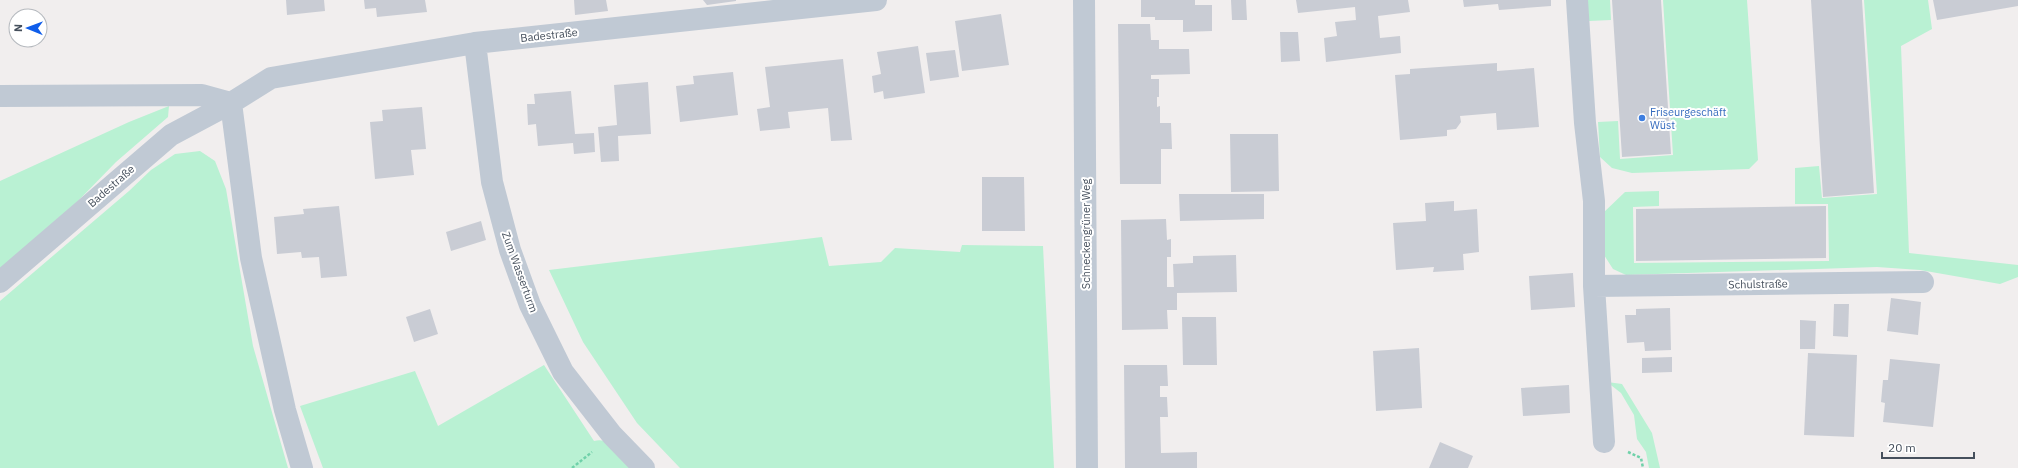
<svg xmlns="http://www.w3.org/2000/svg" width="2018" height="468" font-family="'IBM Plex Sans',sans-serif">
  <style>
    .green { fill: #b9f1d3 }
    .building { fill: #c9ccd4 }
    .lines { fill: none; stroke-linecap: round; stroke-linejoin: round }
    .path { stroke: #6fd1a9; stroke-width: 2.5; stroke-dasharray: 3 2; stroke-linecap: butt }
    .minor { stroke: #c0c9d4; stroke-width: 22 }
    .shop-dot { fill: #3f7fe0; stroke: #fff; stroke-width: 1.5 }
    .labels { text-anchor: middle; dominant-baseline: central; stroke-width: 4; stroke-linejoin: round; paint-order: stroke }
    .street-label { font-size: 11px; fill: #454f5c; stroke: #fff }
    .shop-label { font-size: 11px; fill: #366cbe; stroke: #fff; text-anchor: start }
  </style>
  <rect width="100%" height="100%" fill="#f1eeee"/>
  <path class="green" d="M1587,0H1610L1611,20L1589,21Z
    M1663,0H1747L1758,160L1749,169L1632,173L1612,168L1600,157L1598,122L1618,121L1620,159L1673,155Z
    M1864,0H1928L1932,29L1901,46L1909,253L2018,265V277L2000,284L1920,270L1877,267L1626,275L1613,269L1604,255L1602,214L1625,192L1659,191V206L1633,207L1634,263L1829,261L1828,204H1795V168L1819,166L1822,198L1877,194Z
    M169,106L168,117L116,162L76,203L0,271V181L129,122Z
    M200,151L215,161L226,189L253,346L288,468H0V301L129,191L151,170L175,154Z
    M822,237L829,266L881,262L895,248L960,252L962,245L1043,246L1054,468H680L637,423L583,342L549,270Z
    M544,365L594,441C611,436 624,457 634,468H323L300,406L415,371L438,426Z
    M1607,382L1622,384L1652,433L1660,468H1649L1646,452L1637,439L1634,415L1621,393Z"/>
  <path class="building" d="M286,0H324L325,11L287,15Z
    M364,0H425L427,12L377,17L376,8L365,9Z
    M574,0H606L608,11L575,15Z
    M703,0H736V1L707,5Z
    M1141,0H1195V5H1212V31L1183,32V20H1155V17H1141Z
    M1231,0H1246L1247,20H1232Z
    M1296,0H1408L1410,12L1378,16L1380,38L1400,36L1401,53L1326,62L1324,38L1337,36L1335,22L1356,20L1355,7L1298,13Z
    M1463,0H1551V6L1499,10L1498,4L1464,7Z
    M1612,0H1661L1671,154L1622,157Z
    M1811,0H1862L1874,193L1823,197Z
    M1933,0H2018V6L1937,20Z
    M1001,14L1009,65L962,71L955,21Z
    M1118,24H1150L1151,40H1159V49H1189L1190,74L1151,75V79H1159V97H1157V107L1160,106V123H1171L1172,149H1161V184H1120Z
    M1280,32H1298L1300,61L1281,62Z
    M918,46L925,93L884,99L883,91L874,93L872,76L881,74L877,52Z
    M955,50L959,77L930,81L926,53Z
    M843,59L852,140L831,141L828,108L788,112L790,128L760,131L757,109L770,107L765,67Z
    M1497,63V71L1534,68L1539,127L1497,130L1496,113L1460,116L1461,122L1456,129L1447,130V136L1400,140L1395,75L1410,74V69Z
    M733,72L738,115L680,122L676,86L694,84L693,76Z
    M648,82L651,134L618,136L619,161L601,162L598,127L617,125L614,85Z
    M571,91L575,134L594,133L595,152L574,154L573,143L538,146L536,124L528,125L527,104H535L534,94Z
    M422,107L426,149L411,150L414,175L375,179L370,122L383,121L382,110Z
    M1230,134H1278L1279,191L1231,192Z
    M982,177H1024L1025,231H982Z
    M1179,194H1264V219L1180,221Z
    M1454,201V211L1477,209L1479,252L1463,254L1464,270L1433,272L1434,267L1396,270L1393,223L1426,221L1425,203Z
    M339,206L347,276L321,278L319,257L302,258L301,252L277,254L274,217L304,214L303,209Z
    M1826,206V258L1636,261V209Z
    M1166,219L1167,240L1171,239V257H1167V287H1174L1173,264L1193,263V256L1236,255L1237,292L1177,293V310H1167L1168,329L1122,330L1121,220Z
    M481,221L486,240L451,251L446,232Z
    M1573,273L1575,307L1531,310L1529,276Z
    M1891,298L1921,302L1918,335L1887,331Z
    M1834,304H1849L1848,337L1833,336Z
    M1670,308L1671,350L1645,351L1644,342L1627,343L1625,315H1636V309Z
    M430,309L438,334L414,342L406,317Z
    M1182,317H1216L1217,365H1183Z
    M1800,320L1816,321L1815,349H1800Z
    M1419,348L1422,408L1376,411L1373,351Z
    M1808,353L1857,355L1854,437L1804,435Z
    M1672,357V372L1642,373V358Z
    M1890,359L1940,364L1933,427L1883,422L1885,403L1881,402L1883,380H1888Z
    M1124,365H1167L1168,386H1160V397H1167L1168,417H1160L1161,453L1197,452V468H1125Z
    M1569,385L1570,413L1523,416L1521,388Z
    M1440,442L1473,456L1468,468H1429Z"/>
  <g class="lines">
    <path class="path" d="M1628,452L1641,458L1643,468
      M572,468L592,452"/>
    <path class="minor" d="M1084,0L1087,468
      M1577,0L1585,123L1594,201V286L1604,442
      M475,43L492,182L510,250L530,305L563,372L612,435L644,468
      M0,96L202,95L231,103L171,135L0,282
      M1594,286L1923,282
      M302,468L285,410L251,258L231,103L271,78L475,43L876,0"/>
  </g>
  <circle class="shop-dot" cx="1642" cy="118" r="4"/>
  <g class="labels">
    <g class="street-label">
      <text transform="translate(549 35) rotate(-6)">Badestraße</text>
      <text transform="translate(111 186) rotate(-41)">Badestraße</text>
      <text transform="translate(1086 234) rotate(-90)">Schneckengrüner Weg</text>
      <text transform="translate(520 272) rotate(70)">Zum Wasserturm</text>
      <text transform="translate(1758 284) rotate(-1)">Schulstraße</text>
    </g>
    <g class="shop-label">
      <text x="1650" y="112">Friseurgeschäft<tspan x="1650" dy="13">Wüst</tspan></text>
    </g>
  </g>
  <g transform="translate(28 28) rotate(271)"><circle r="19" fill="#ffffff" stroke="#b5b9be"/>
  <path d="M0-3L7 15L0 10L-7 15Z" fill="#0f5dea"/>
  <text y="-6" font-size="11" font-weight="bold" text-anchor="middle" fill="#454f5c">N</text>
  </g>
  <path d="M1882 452v6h92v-6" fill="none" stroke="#454f5c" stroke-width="2"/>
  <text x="1888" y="452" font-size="12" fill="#454f5c" stroke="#ffffff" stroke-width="3" paint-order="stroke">20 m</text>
</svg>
